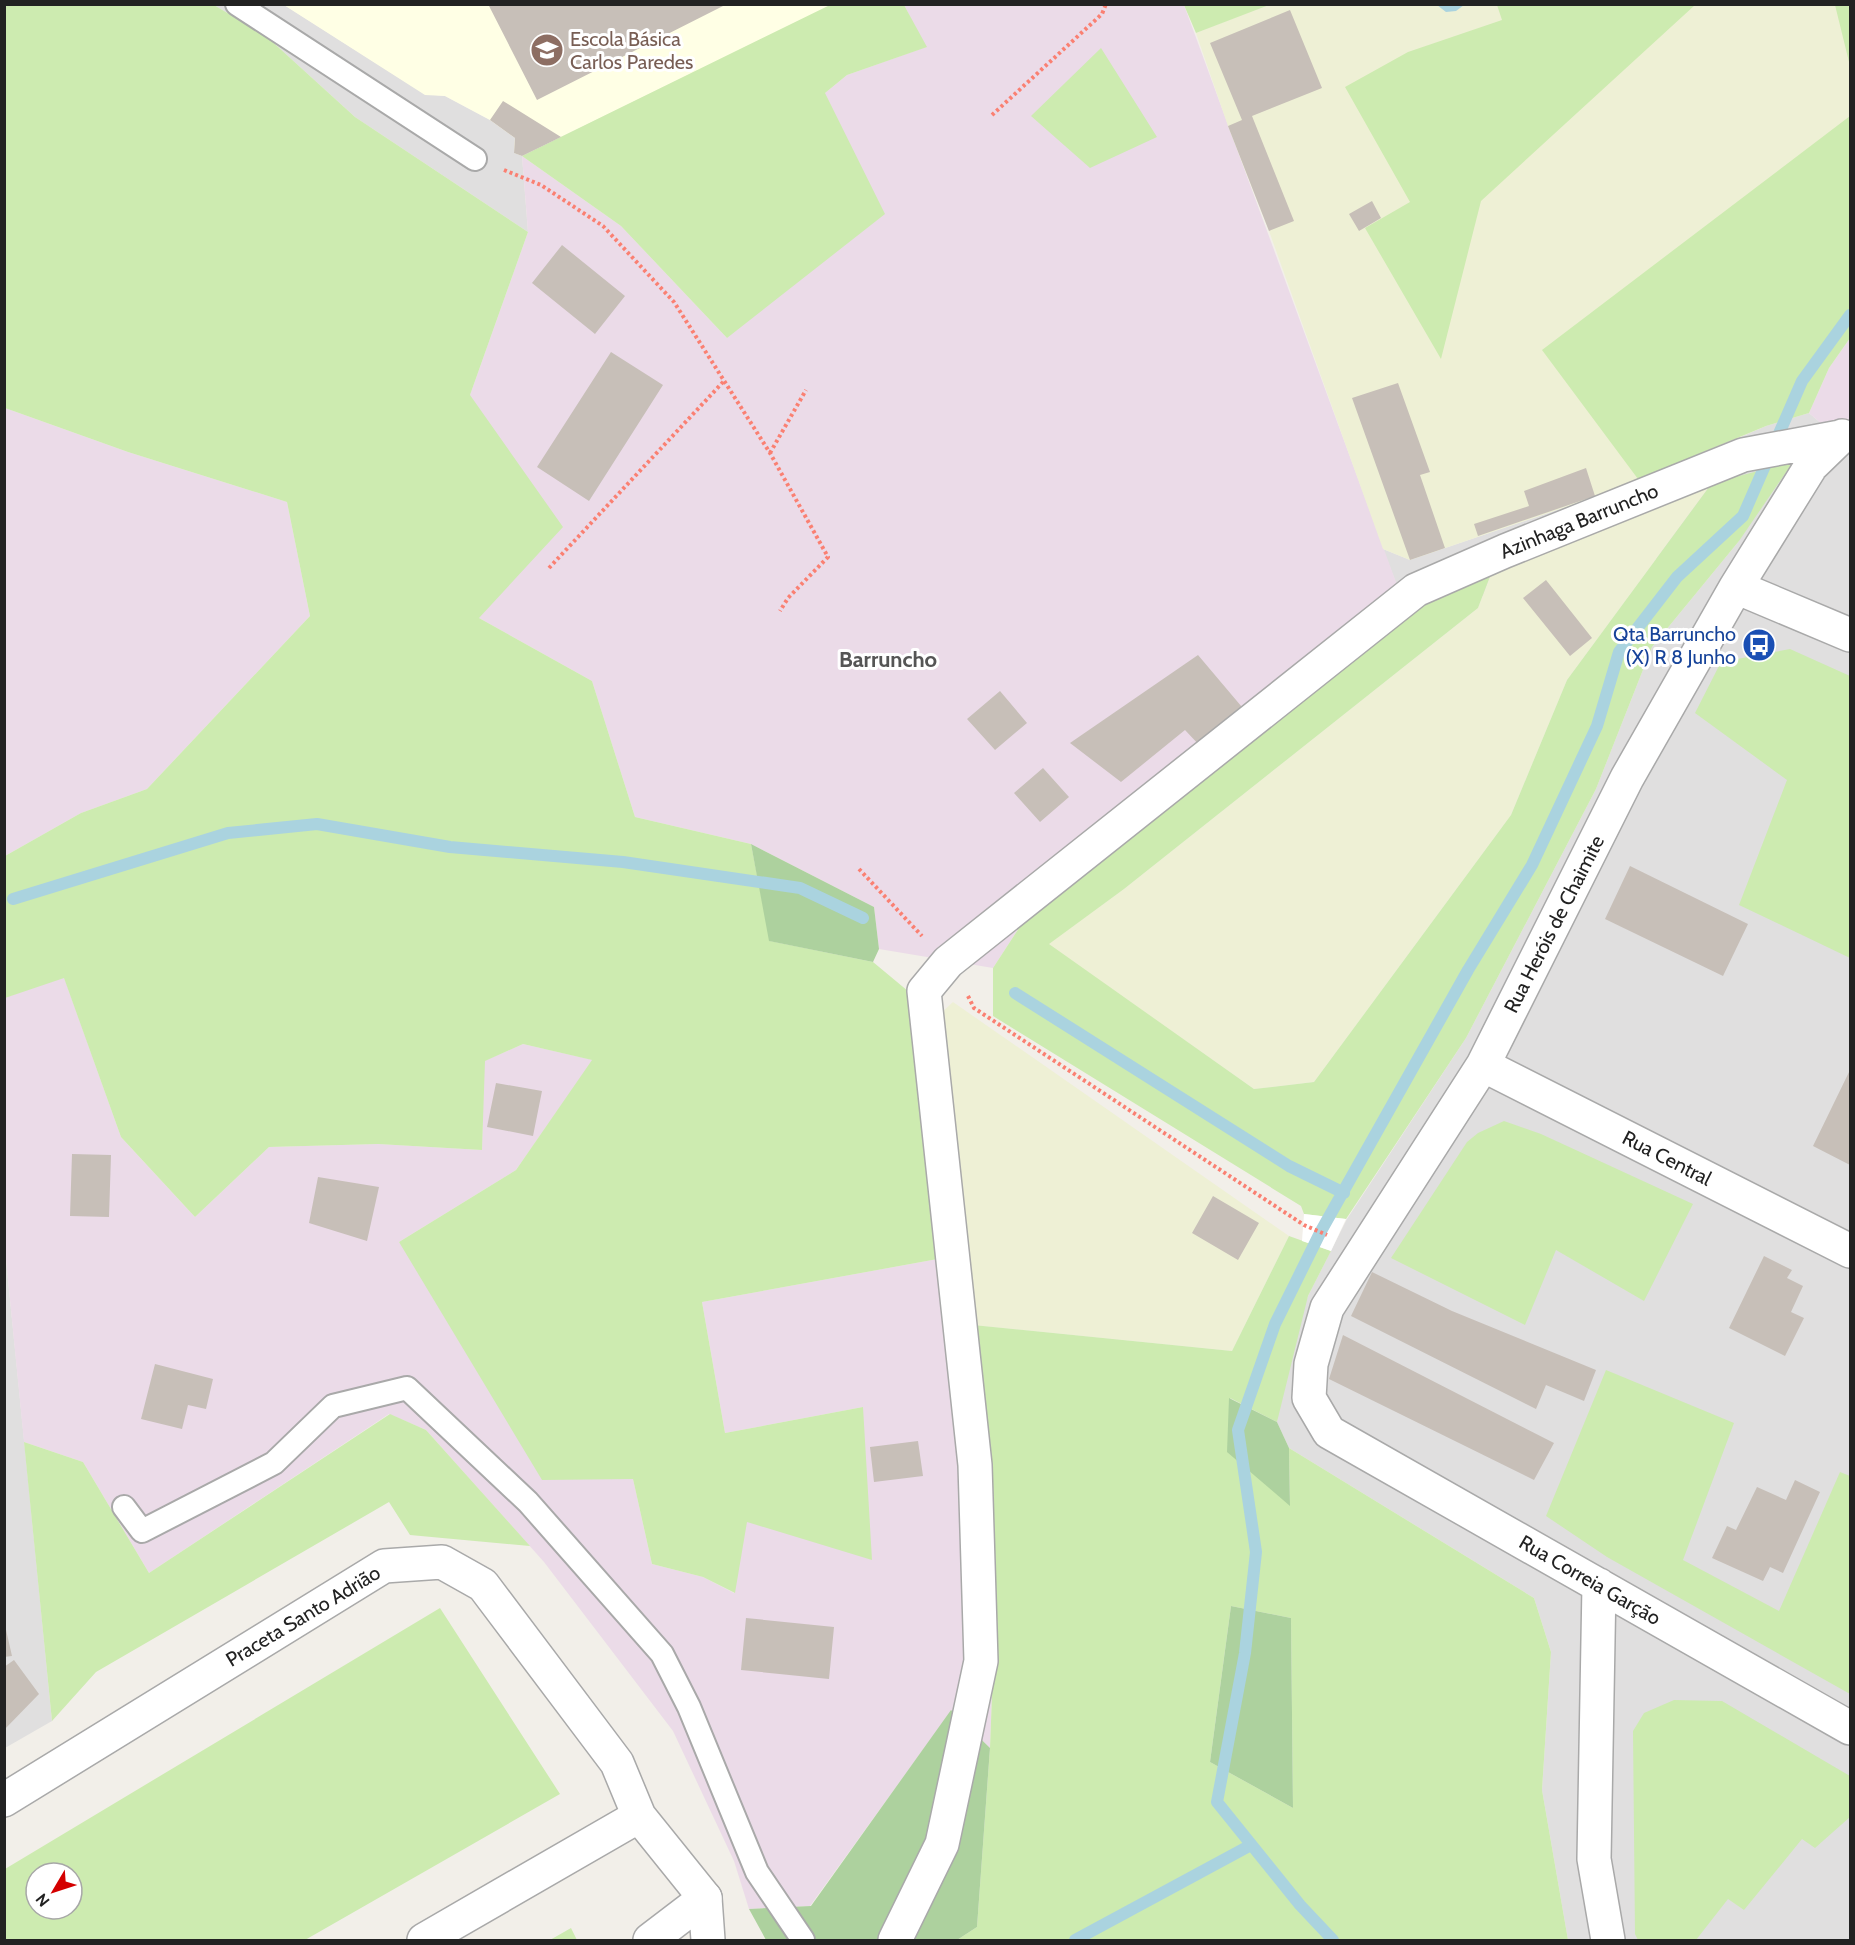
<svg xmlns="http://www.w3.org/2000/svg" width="1855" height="1945" font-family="Cabin,sans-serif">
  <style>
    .residential { fill: #e0dfdf }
    .industrial { fill: #ebdbe8 }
    .education { fill: #ffffe5 }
    .farmland { fill: #eef0d5 }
    .grass { fill: #cdebb0; fill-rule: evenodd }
    .forest { fill: #add19e }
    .water { fill: #aad3df }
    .pier { fill: #fff }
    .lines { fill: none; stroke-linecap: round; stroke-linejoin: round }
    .stream { stroke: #aad3df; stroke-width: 12 }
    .building { fill: #c7bfb8 }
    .service-casing { stroke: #a9a9a9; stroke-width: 26 }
    .minor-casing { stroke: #a9a9a9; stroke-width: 36 }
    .tertiary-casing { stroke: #a9a9a9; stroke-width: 36 }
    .path { stroke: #fa8072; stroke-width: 4; stroke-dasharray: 3 3; stroke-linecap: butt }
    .service { stroke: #fff; stroke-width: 22 }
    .minor { stroke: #fff; stroke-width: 33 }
    .tertiary { stroke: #fff; stroke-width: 33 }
    .labels { text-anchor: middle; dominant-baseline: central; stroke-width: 6; stroke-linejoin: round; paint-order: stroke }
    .education-label { font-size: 20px; fill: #785e54; stroke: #fff; text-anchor: start }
    .street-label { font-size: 20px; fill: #222; stroke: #fff }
    .transit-label { font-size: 20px; fill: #164399; stroke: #fff; text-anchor: end }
    .quarter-label { font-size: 22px; font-weight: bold; fill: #555; stroke: #fff }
  </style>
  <rect width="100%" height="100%" fill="#f2efe9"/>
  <path class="residential" d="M214,5H284L425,94L445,96L490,120L515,138L514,152L522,156L528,232L355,117L266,36Z
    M1809,413L1850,448V1940H1568L1542,1790L1551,1652L1534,1598L1289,1448L1277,1422L1281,1374L1308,1296L1347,1219L1466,1038L1596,789L1652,647L1739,541L1407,612L1383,549L1410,560L1613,491L1766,426Z
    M4,1239L52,1721L5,1748H4Z"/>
  <path class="industrial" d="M904,5H1184L1407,612L1021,925L993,968L879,949L874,907L751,844L635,817L592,681L479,618L470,395L528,232L522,156L621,226L727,338L825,93L847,75L926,47Z
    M1850,338V448L1809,413L1829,368Z
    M5,408L128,452L287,502L310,616L147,789L81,813L5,856Z
    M64,977L121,1137L195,1217L269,1147L378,1144L482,1150L484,1061L523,1044L593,1060L516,1170L399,1242L633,1479L652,1564L703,1577L734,1593L746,1522L863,1407L725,1433L702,1302L965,1254L996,1589L990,1748L951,1711L810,1906L749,1909L734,1861L673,1731L544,1562L426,1430L389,1414L149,1573L83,1462L24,1442L4,1239V998Z"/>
  <path class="education" d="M284,5H832L522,156L514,153L515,138L490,120L445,96L425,95Z"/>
  <path class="farmland" d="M1269,4L1850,5V292L1766,426L1613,491L1410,560L1383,549L1269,231L1228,126L1196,33Z
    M1712,483L1567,680L1511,815L1314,1082L1254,1089L1048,944L1124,889L1478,608L1492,571Z
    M953,1002L1289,1236L1232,1351L973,1325L938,1016Z"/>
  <path class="grass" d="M832,4L904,5L927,47L847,75L825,93L885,214L727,338L621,226L522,156Z
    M5,5H214L266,36L355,117L528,232L470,395L563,527L479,618L592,681L635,817L751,844L770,941L873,962L938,1016L965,1254L702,1302L725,1433L863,1407L872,1560L747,1522L735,1593L703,1577L652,1564L633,1479L542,1480L399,1242L516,1170L592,1060L523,1044L485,1061L482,1150L378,1144L269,1147L195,1217L121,1137L64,978L5,998V856L81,813L147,789L310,616L287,502L128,452L5,408Z
    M1184,5H1269L1196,33Z
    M1497,5H1695L1481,201L1441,359L1365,228L1410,202L1345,87L1408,52L1502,20Z
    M1835,5H1850V66Z
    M1101,48L1157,137L1090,168L1031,116Z
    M1850,116V338L1829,368L1809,413L1766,426L1638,479L1542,350Z
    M1793,462L1739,541L1652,647L1596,789L1466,1038L1346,1219L1304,1214L1301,1206L993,1016V968L1021,925L1407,612L1492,571L1478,608L1124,889L1049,944L1254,1089L1314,1082L1511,815L1567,680L1712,483Z
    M1790,649L1850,676V958L1739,905L1787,780L1695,713L1721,662Z
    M1504,1121L1541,1134L1693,1204L1644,1301L1556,1250L1525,1325L1391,1258L1467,1142L1478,1133Z
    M1289,1236L1331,1251L1308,1296L1277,1422L1230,1398L1290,1505L1289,1448L1534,1598L1551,1652L1542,1790L1568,1940H957L977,1927L990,1748L996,1589L973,1325L1232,1351ZM1231,1606L1291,1618L1293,1808L1210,1762Z
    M1606,1370L1734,1423L1683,1560L1779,1611L1840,1472L1850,1476V1694L1607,1557L1546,1516Z
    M390,1414L426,1430L530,1546L410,1535L389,1502L96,1672L52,1721L24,1442L83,1462L149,1573Z
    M440,1608L560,1794L305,1940H5V1869ZM36,1873H72V1909H36Z
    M1674,1700L1722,1701L1850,1776V1817L1815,1848L1802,1839L1744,1910L1728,1899L1696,1940H1638L1635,1934L1633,1731L1644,1713Z
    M571,1928L577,1940H550Z"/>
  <path class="forest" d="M751,844L874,907L879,949L873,962L769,941Z
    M1229,1398L1277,1422L1289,1448L1290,1506L1227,1452Z
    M1231,1606L1291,1618L1293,1808L1210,1762Z
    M951,1710L990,1748L977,1927L957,1940H766L749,1909L811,1906Z"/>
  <path class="water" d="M1437,5H1464L1456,11L1446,12Z"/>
  <path class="pier" d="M1304,1214L1346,1219L1331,1251L1302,1241Z"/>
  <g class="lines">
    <path class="stream" d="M13,899L228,833L317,824L450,847L623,862L800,888L863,918
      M1015,993L1289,1166L1344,1193
      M1075,1940L1251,1845
      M1333,1940L1300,1905L1217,1802L1245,1653L1256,1552L1238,1430L1275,1324L1321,1231L1468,970L1532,865L1597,726L1619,652L1677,577L1743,516L1802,381L1850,315"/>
  </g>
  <path class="building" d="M488,4H727L537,100Z
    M1290,10L1322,88L1252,116L1294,221L1269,231L1228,126L1242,120L1210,43Z
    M503,101L561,137L522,156L514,153L515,138L490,120Z
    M1372,201L1381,218L1359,231L1349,214Z
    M562,245L625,296L595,334L532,283Z
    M611,352L663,385L589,501L537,467Z
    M1398,383L1430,472L1420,475L1445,548L1410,560L1352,398Z
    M1586,468L1595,496L1478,536L1474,524L1529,506L1524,491Z
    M1546,580L1592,638L1570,656L1523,598Z
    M1198,655L1247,713L1201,747L1185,730L1121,782L1070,743Z
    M1000,691L1027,723L995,750L967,719Z
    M1043,768L1069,797L1040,822L1014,793Z
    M1630,866L1748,924L1723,976L1605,919Z
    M1850,1070V1165L1813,1146Z
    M496,1083L542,1091L533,1136L487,1127Z
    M72,1154L111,1155L109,1217L70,1216Z
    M318,1177L379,1187L367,1241L309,1223Z
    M1213,1196L1259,1223L1238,1260L1192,1233Z
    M1764,1256L1792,1270L1787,1278L1803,1286L1791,1312L1804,1318L1785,1356L1729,1328Z
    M1372,1272L1452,1311L1596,1370L1584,1401L1546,1385L1536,1409L1351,1316Z
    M1343,1335L1554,1443L1534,1480L1329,1379Z
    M155,1364L213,1379L206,1409L188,1405L182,1429L141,1419Z
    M918,1441L923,1476L874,1482L870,1447Z
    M1795,1480L1820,1492L1783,1573L1770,1567L1763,1581L1712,1558L1727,1526L1736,1530L1757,1487L1786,1500Z
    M746,1618L834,1627L829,1679L741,1670Z
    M4,1621L12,1656L4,1657Z
    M14,1660L39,1694L4,1730V1667Z"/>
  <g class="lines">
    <g class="service-casing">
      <path id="service" d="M237,4L475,159
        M124,1507L142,1531L274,1463L333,1406L407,1388L528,1502L662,1654L689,1707L757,1872L803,1940"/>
    </g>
    <g class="minor-casing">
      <path id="minor" d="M1842,436L1811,466L1736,587L1627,778L1483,1065L1327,1308L1311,1364L1309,1398L1329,1432L1850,1728
        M1736,587L1850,635
        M1483,1065L1850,1251
        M1599,1585L1594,1859L1608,1940
        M4,1800L384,1566L442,1562L483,1585L617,1763L639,1816L705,1898
        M424,1940L639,1816
        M895,1940L942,1844L981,1661L975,1465L924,991L948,962L1416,590L1505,551L1743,455L1840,437"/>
    </g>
    <g class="tertiary-casing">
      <path id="tertiary" d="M705,1898L708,1940
        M650,1940L705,1898"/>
    </g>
    <path class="path" d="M992,115L1102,14L1106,4
      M504,170L541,185L603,226L674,302L770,453L828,557L788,598L780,611
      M770,453L806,390
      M549,568L724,381
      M859,869L922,936
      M968,996L974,1008L1304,1225L1327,1235"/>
    <use href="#service" class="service"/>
    <use href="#minor" class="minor"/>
    <use href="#tertiary" class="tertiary"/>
  </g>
  <defs>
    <g id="school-disc" transform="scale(1.725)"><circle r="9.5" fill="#8d6e63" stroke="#fff"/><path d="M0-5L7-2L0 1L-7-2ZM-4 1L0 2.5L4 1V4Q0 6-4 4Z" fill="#fff"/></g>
    <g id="bus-disc" transform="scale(1.725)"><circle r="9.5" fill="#1a4fb4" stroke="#fff"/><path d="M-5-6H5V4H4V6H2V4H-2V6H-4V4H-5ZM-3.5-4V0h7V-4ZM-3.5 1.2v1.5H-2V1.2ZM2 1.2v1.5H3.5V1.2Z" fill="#fff"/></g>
  </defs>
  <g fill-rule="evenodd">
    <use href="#school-disc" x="547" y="50"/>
    <use href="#bus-disc" x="1759" y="645"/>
  </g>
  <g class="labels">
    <g class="education-label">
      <text x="570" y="39">Escola Básica<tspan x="570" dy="23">Carlos Paredes</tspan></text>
    </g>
    <g class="street-label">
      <text transform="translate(1579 521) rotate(-22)">Azinhaga Barruncho</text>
      <text transform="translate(1554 924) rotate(-63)">Rua Heróis de Chaimite</text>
      <text transform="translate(1667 1158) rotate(27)">Rua Central</text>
      <text transform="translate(1590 1580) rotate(30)">Rua Correia Garção</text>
      <text transform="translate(303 1616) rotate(-31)">Praceta Santo Adrião</text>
    </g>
    <g class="transit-label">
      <text x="1736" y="634">Qta Barruncho<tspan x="1736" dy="23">(X) R 8 Junho</tspan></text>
    </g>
    <g class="quarter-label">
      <text x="888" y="659">Barruncho</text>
    </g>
  </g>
  <rect width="1855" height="1945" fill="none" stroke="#222222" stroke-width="12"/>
  <g transform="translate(54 1891) rotate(231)"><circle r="28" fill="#ffffff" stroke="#a7a7a7" stroke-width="1.5"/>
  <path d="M0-4.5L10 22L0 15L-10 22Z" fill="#d40000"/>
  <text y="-9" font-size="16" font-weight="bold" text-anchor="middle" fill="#222222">N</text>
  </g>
</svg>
